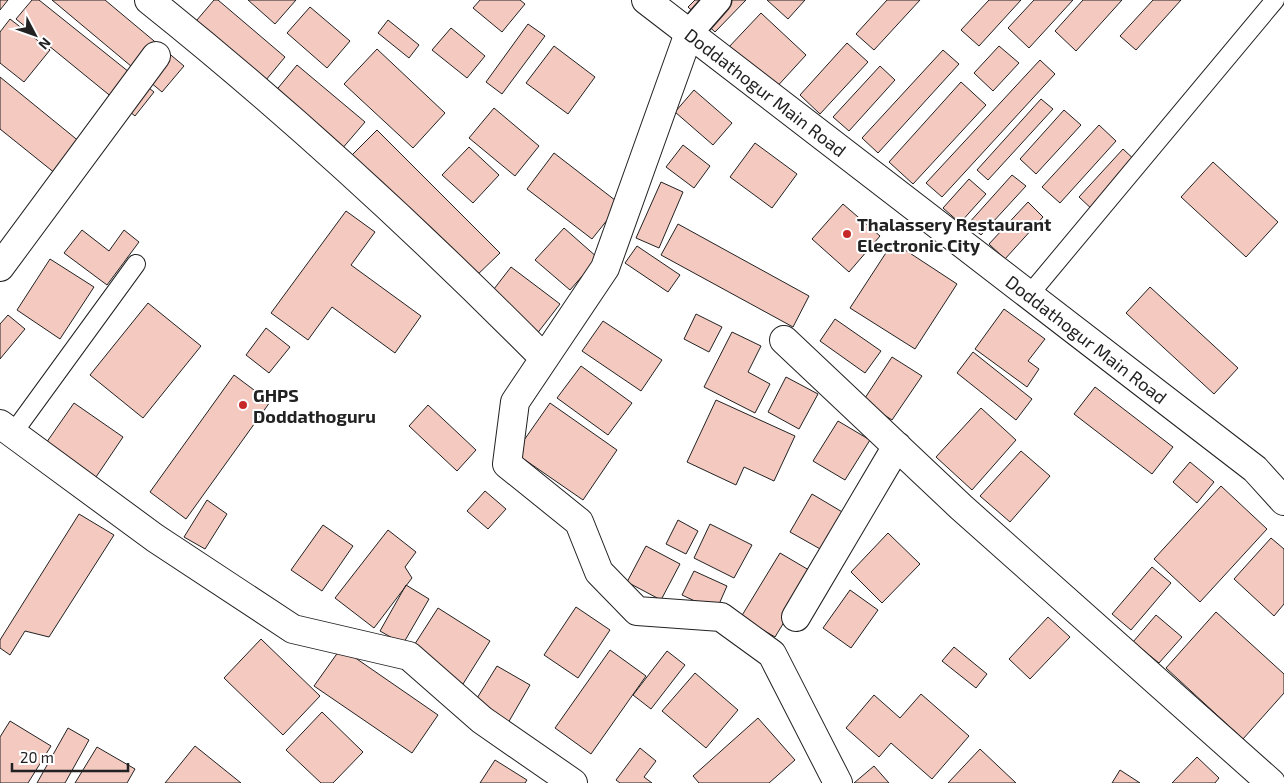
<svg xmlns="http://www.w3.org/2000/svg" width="1284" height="783" font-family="'Exo 2',sans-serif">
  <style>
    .building { fill: #f3c9c0; stroke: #222 }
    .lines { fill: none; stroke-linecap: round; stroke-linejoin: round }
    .service-casing { stroke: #222; stroke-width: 20 }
    .pedestrian-casing { stroke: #222; stroke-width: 29 }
    .minor-casing { stroke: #222; stroke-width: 30 }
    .tertiary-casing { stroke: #222; stroke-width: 30 }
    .service { stroke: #fff; stroke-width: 18 }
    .pedestrian { stroke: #fff; stroke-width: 26 }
    .minor { stroke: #fff; stroke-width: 28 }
    .tertiary { stroke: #fff; stroke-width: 28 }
    .poi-dot { fill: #c62828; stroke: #fff; stroke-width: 2 }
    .labels { text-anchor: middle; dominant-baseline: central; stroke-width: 4; stroke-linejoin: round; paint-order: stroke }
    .street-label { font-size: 18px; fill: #222; stroke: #fff }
    .poi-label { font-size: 18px; font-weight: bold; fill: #222; stroke: #fff; text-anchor: start }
  </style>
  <rect width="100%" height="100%" fill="#fff"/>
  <path class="building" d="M0,0H8L0,10Z
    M32,0H39L154,92L135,116L16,19Z
    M52,0H105L184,66L162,92Z
    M214,0H218L285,57L261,86L191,27Z
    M248,0H296L275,24Z
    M480,0H520L525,4L502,32L473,8Z
    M695,0H746L715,32L688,7Z
    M767,0H805L788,19Z
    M887,0H920L874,50L856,34Z
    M989,0H1021L979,46L961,30Z
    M1034,0H1073L1029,48L1008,28Z
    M1083,0H1122L1076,51L1055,31Z
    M1153,0H1181L1136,50L1120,36Z
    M310,7L350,41L327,68L287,33Z
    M761,13L806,55L773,91L727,49Z
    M10,19L50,50L24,82L0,63V32Z
    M388,20L419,45L409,58L378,33Z
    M528,24L545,36L502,94L486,82Z
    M451,28L485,56L467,78L432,50Z
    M847,43L868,62L820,114L800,95Z
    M554,46L595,77L568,114L526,83Z
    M999,46L1019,63L993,91L974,73Z
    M377,49L445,113L413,148L344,84Z
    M943,50L959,64L878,153L862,138Z
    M1040,60L1055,74L942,197L926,183Z
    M297,65L365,122L341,150L274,93Z
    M880,66L895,80L849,131L833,117Z
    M0,77L91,151L66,182L0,129Z
    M961,82L986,105L913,184L889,162Z
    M694,90L732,123L713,145L675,112Z
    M1041,99L1053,109L988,180L977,170Z
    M494,108L539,146L515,176L469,138Z
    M1064,110L1081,125L1036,174L1020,159Z
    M1099,125L1116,141L1060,203L1042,187Z
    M377,130L500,253L473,279L350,157Z
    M755,143L797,174L772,208L730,177Z
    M683,145L710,166L694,188L666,167Z
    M469,147L499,175L473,203L442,175Z
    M1123,149L1138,163L1094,211L1079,197Z
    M554,153L620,204L592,239L527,189Z
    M1213,162L1278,222L1246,257L1181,197Z
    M1012,175L1026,186L981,235L968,224Z
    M969,179L986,194L960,223L943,208Z
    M661,182L683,192L659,248L636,238Z
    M1028,202L1043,217L1005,259L989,244Z
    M843,204L880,236L849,272L812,239Z
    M346,211L375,232L351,265L421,316L395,353L332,307L308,340L271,313Z
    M678,224L809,296L793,327L661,255Z
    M564,228L598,258L570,290L535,260Z
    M82,230L109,251L124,230L139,242L107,285L64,253Z
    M893,242L957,284L915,349L850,308Z
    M637,246L680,275L668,292L625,263Z
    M50,259L94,287L60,339L17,310Z
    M511,267L560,304L536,335L487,298Z
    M1150,287L1238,368L1214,394L1126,313Z
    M148,303L201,346L143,418L90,375Z
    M1004,309L1045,339L1028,361L1039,369L1027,387L975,349Z
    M696,314L722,327L709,352L684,339Z
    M8,315L25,329L0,359V324Z
    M835,319L881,351L865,373L820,341Z
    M603,321L662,360L641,391L582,351Z
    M266,328L290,347L269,373L246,355Z
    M732,332L761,346L748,372L770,384L755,413L704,387Z
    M973,352L1032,399L1016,420L957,373Z
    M892,357L922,376L892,420L863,401Z
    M581,366L632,403L608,435L557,398Z
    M234,375L270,402L186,519L150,492Z
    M786,377L818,394L799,429L768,412Z
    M1095,387L1173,447L1152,474L1074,414Z
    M716,400L795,436L774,481L744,467L736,485L687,462Z
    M74,403L123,437L94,480L44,446Z
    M550,403L617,450L583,500L515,453Z
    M428,405L476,450L457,471L409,426Z
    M981,408L1016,440L972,490L936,457Z
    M838,421L870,440L845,480L813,461Z
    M1021,451L1050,476L1010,522L980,496Z
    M1190,462L1214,482L1197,503L1173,482Z
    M1221,486L1267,529L1200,602L1154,559Z
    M485,491L506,509L488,529L467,511Z
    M812,494L844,513L822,550L790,532Z
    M207,500L227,514L205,549L184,537Z
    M79,514L114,535L49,637L25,631L10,655L0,648V640Z
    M678,520L698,531L686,554L666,544Z
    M710,524L752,545L734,578L694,558Z
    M323,525L353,546L322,591L291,570Z
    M388,530L416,552L405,567L412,578L374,628L335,598Z
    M888,533L920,564L882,603L851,572Z
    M1271,538L1284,549V604L1274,616L1234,579Z
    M646,546L680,564L661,600L627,582Z
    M780,553L814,573L775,637L741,617Z
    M1152,567L1171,583L1131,630L1112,614Z
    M694,571L727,586L716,611L682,595Z
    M406,585L429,599L403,644L380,631Z
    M850,590L878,610L851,648L823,628Z
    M576,607L610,630L578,678L544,655Z
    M438,608L490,641L463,684L411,650Z
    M1216,612L1284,674V693L1243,739L1166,668Z
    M1156,615L1182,637L1159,663L1133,642Z
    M1048,617L1070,637L1030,679L1009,659Z
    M261,639L320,696L283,735L224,678Z
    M954,647L987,674L976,688L942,661Z
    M341,648L438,715L412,753L314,686Z
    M610,650L646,676L591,754L555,728Z
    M667,651L685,665L651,709L633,695Z
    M497,666L530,685L508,723L474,703Z
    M695,673L738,710L706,748L662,711Z
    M921,694L969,736L932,779L891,743L879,757L846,728L874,695L900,718Z
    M322,712L363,752L333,783H321L286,750Z
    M758,718L795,760L769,783H699L693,776Z
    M10,721L51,746L28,783H0V737Z
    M68,728L89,740L65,783H37Z
    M195,746L241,783H165Z
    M97,747L135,769L127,783H75Z
    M640,748L656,761L644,777L652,783H620L616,780Z
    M980,749L1016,783H948Z
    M1197,757L1219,778L1215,783H1172Z
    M495,760L527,780L525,783H480Z
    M874,766L889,783H854Z
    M1120,770L1140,783H1112Z"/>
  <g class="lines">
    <g class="service-casing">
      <path id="service" d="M1029,295L1275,0
        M13,433L136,264"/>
    </g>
    <g class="pedestrian-casing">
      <path id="pedestrian" d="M689,33L718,0"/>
    </g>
    <g class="minor-casing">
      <path id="minor" d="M149,0C288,111 418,231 544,358
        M689,33L605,268L515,402L507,464L579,522L599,572L637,611L721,617L772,654L838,783
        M0,267L156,56
        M784,340L961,507L1271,783
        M0,424L155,538L293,629L409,656L482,720L573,783
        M796,617L897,446"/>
    </g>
    <g class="tertiary-casing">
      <g id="tertiary">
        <path id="s1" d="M646,0L1255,469L1284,501"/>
      </g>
    </g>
    <use href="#service" class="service"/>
    <use href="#pedestrian" class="pedestrian"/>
    <use href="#minor" class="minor"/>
    <use href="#tertiary" class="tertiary"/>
  </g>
  <g class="poi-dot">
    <circle cx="847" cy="234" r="5"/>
    <circle cx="243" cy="405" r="5"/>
  </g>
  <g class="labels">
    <g class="street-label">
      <text stroke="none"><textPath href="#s1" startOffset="151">Doddathogur Main Road</textPath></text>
      <text stroke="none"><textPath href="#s1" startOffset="556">Doddathogur Main Road</textPath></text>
    </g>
    <g class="poi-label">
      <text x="857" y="224">Thalassery Restaurant<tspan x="857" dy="21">Electronic City</tspan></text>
      <text x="253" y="395">GHPS<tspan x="253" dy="21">Doddathoguru</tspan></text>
    </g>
  </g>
  <g transform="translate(35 35) rotate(131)" stroke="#ffffff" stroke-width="4" paint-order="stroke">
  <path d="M0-4L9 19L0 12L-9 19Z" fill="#222222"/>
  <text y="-8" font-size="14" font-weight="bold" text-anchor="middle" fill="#222222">N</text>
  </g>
  <path d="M12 763v8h116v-8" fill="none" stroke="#222222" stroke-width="2.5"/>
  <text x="20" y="763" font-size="15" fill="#222222" stroke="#ffffff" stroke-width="4" paint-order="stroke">20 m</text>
</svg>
